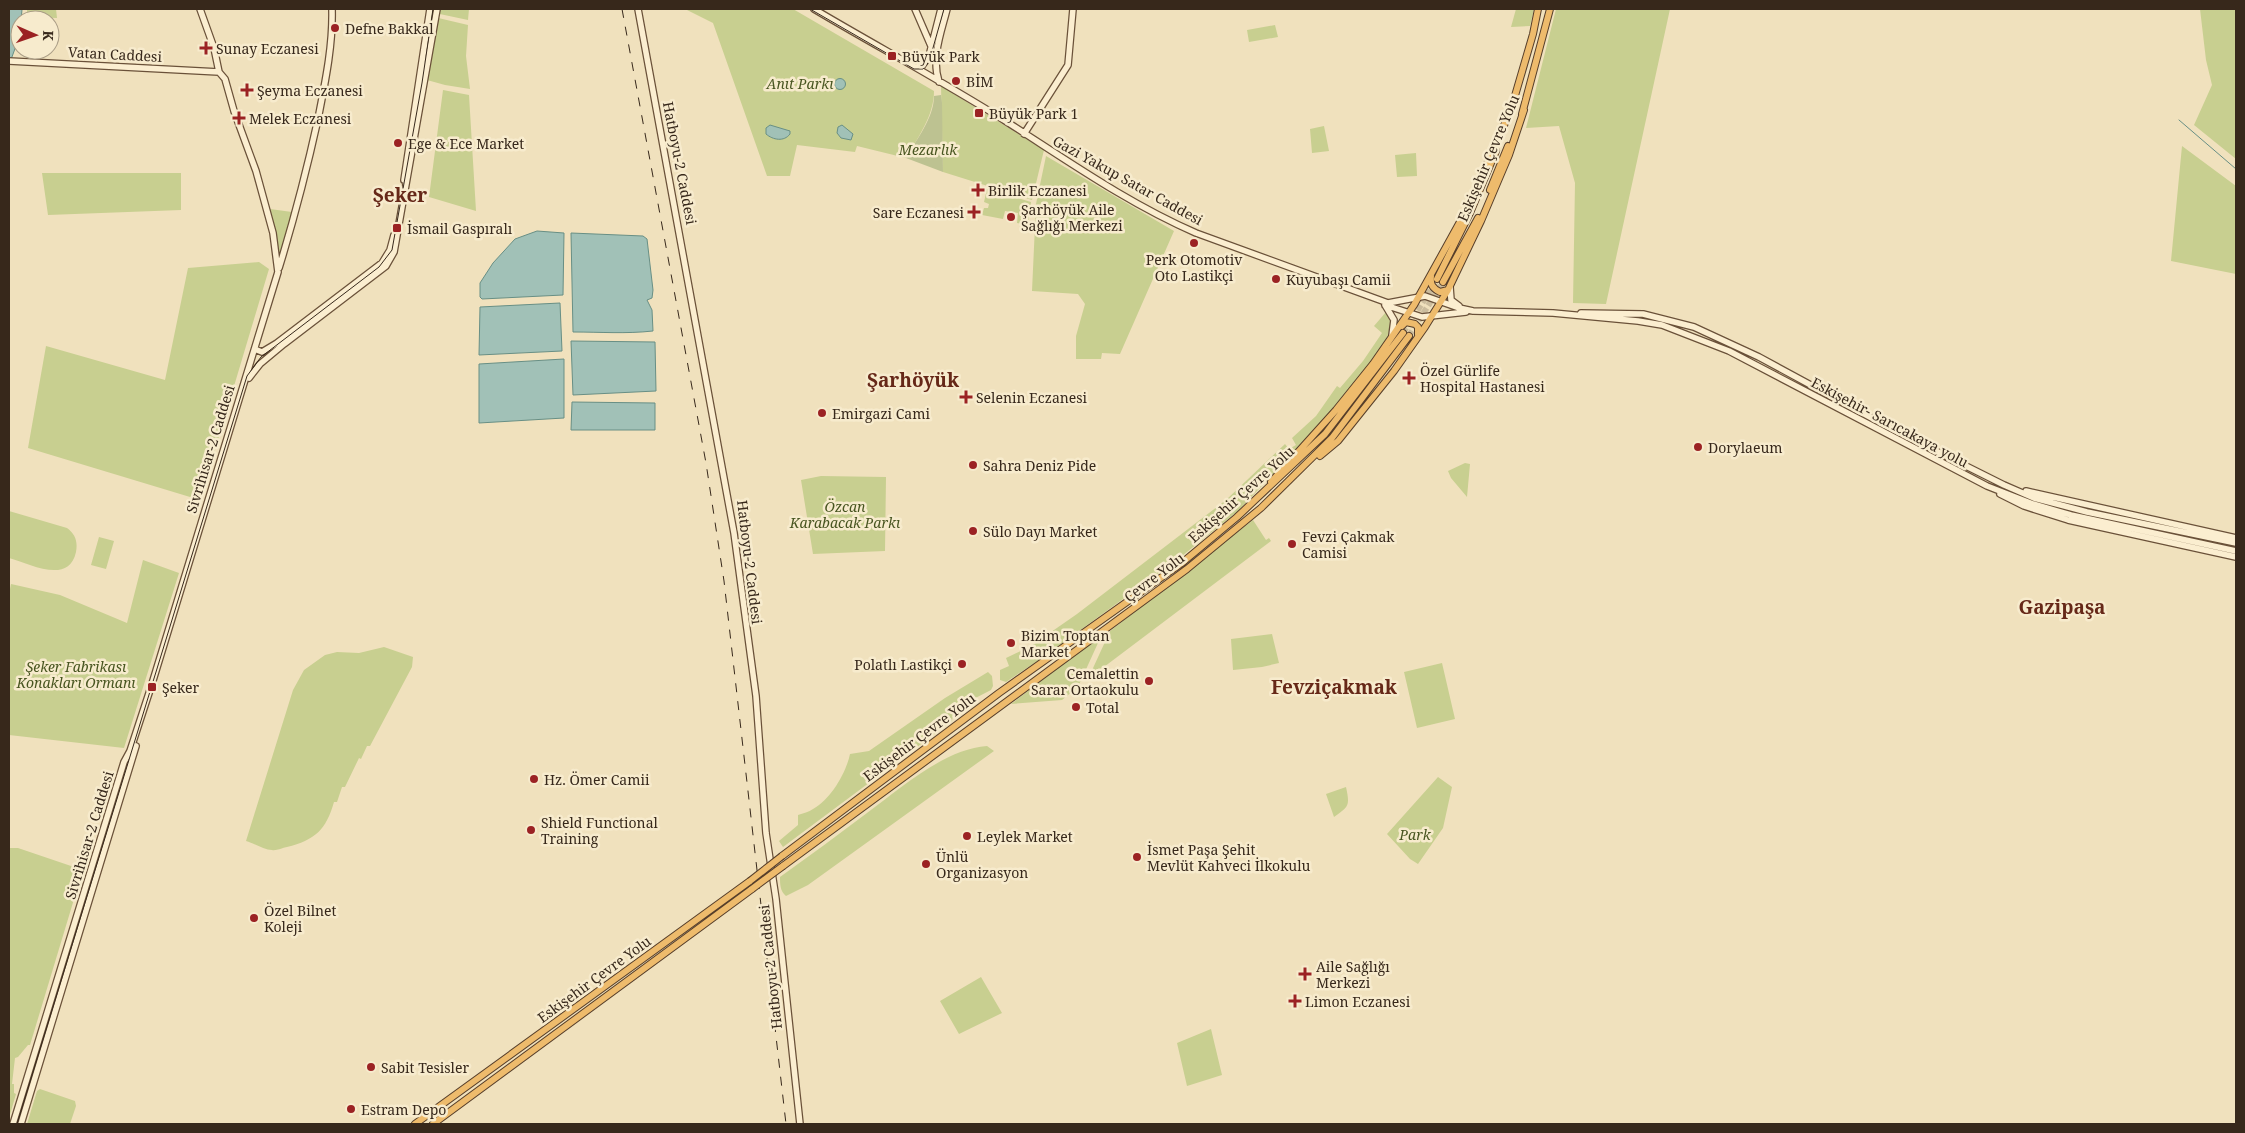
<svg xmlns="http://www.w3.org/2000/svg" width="2245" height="1133" font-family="'Noto Serif',serif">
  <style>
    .green { fill: #c8cf90 }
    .cemetery { fill: #bdc291 }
    .water { fill: #a1c1b7; stroke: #688f85 }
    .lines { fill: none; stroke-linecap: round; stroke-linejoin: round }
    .stream { stroke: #688f85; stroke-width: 1 }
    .river { stroke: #a1c1b7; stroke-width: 8 }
    .trunk-tunnel { stroke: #cbbc9d; stroke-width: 6; stroke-dasharray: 6 3; stroke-linecap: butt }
    .secondary-casing { stroke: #6a5139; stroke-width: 8 }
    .trunk-casing { stroke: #563e2a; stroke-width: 8 }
    .secondary { stroke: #fbeed0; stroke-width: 5.5 }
    .trunk { stroke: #eebb6c; stroke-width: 6 }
    .tram { stroke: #37281b; stroke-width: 1 }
    .rail { stroke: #37281b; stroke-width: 1; stroke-dasharray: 9 9; stroke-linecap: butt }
    .trunk-bridge-casing { stroke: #563e2a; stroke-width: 8; stroke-linecap: butt }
    .trunk-bridge { stroke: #eebb6c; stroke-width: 6 }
    .poi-dot { fill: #9b2223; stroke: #f7ebcd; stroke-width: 2 }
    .labels { text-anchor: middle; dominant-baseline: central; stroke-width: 5; stroke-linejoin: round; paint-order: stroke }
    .poi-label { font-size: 14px; fill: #37281b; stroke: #f7ebcd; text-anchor: start }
    .street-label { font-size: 14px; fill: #37281b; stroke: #f7ebcd }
    .park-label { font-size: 14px; font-style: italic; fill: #485520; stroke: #f7ebcd }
    .district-label { font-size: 19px; font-weight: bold; fill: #662818; stroke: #f7ebcd }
  </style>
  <rect width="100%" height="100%" fill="#f0e1bd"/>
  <path class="green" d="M27,9H56L57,18L27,17Z
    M436,9H469L468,20L435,13Z
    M685,9H793L934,91C934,116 918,137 906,158L857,146L855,152L797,145L790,176H767L713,23Z
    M1516,9H1534L1530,26L1511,27Z
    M1556,9H1670L1606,304L1573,303L1575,183L1559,126L1526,128Z
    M2200,9H2236V159L2194,125L2212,85L2206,60Z
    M434,17L468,25L466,56L470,89L445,85L427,80Z
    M1275,25L1278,37L1249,42L1247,30Z
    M941,86L1044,150L1032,200L943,172Z
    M443,90L469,95L476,211L429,197Z
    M1324,126L1329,151L1312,153L1310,129Z
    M2182,146L2236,186V274L2171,261Z
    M1416,153L1417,176L1397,177L1395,155Z
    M1046,156L1174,231L1120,354L1102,353L1101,359H1076V336L1085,304L1078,294L1032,291L1036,204Z
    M42,173H181V210L48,215Z
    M987,189L1031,202L1028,225L1017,223L1018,213L1005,211L1003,219L982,215L984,208H988L989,204L984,202Z
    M270,209L292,212L280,255Z
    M259,262L269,269L200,500L28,448L46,346L165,380L188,268Z
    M1386,312L1393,326L1385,344L1315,430L1238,511L1182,556L1042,658L1006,682L1000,680V670L1009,666L1006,658L1031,646L1077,614L1226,500L1285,444L1289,449L1296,445L1292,438L1316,416L1337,386L1340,388L1363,361L1382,333L1374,326Z
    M1465,463L1470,464L1467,497L1451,478L1448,471Z
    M821,476L886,477L885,551L813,554L801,480Z
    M9,511L67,528C75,534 78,541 76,552C69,585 30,564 9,558Z
    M1253,520L1266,540L1269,538L1271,541L1088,679L1110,631Z
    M99,537L114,541L106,569L91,565Z
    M143,560L179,573L124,748L9,735V594L11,584L60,595L127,623Z
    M1272,634L1279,663L1262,667L1233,670L1231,639Z
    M1096,639L1098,643L1078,687L1062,700L1011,704Z
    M384,647L413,657L412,667L370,746H367L361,759L359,758L345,787H342L337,802H334C326,830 315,840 287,847C282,848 276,851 272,850C264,850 254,843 246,841L293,690L304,670L325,655L337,652L359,653Z
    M1442,663L1455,719L1417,728L1404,672Z
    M988,672L992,676L993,686L991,690L954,709L952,721L783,847L779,841L798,825V815C803,813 809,812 813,809C831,799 846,773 850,754L869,751L945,698Z
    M987,746L994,751L808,885L786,896C780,891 780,884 780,877C809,856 838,835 867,813C900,789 944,749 987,746Z
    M1438,777L1452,787L1443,828L1418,864L1410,859L1387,834Z
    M1346,787C1350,806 1349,806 1334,817L1326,794Z
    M9,848H18L74,867L78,870L81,876L30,1045H28L18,1057L15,1058L12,1084H14V1093L16,1094L9,1118Z
    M981,977L1002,1013L959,1034L940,1001Z
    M1211,1029L1222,1075L1187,1086L1177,1043Z
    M40,1089L75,1101L76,1106L70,1124H27L37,1091Z"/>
  <path class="cemetery" d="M941,95L942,103L943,172L906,158C916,140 934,118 934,96Z"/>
  <path class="water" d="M10,9H22L20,35L9,65Z
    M834.5 84a5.5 5.5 0 1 1 11 0a5.5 5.5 0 1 1-11 0Z
    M770,125L790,131V134C784,142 773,140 766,134V128Z
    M842,125L853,134L851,140L841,138L837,133L838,127Z
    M537,231L564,233L563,295L482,299L480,297V283L493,263L515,239Z
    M571,233L643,236L647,239L653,290L652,298L647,300L652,310L653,331C626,334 600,332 573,332Z
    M560,303L562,351L479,355L480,307Z
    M571,341L655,342L656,391L573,395Z
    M564,359V418L479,423V364Z
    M572,402L655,403V430H571Z"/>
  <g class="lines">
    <path class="stream" d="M2179,120L2236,169"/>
    <path class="river" d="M9,32L11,9"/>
    <path class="trunk-tunnel" d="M1403,333L1435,283
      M1409,336L1443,282"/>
    <g class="secondary-casing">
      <path id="secondary" d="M638,9L734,533L756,696L766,833L776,899L800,1124
        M814,9C878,47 944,82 1007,122C1068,161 1129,204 1196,233L1388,303L1425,296L1459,308L1473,311L1553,313L1638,321L1662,325L1729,351L1987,486L2033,504L2071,515L2236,551
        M915,9L931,46
        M9,61L219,72
        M916,67L922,66L929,56L941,9
        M939,82C931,57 941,33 947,9
        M1024,134L1068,65L1073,9
        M404,180L430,9
        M279,268C294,219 307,169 318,119C325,83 333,46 332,9
        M1450,287L1451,300L1459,306
        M1385,305L1422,317L1466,312
        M1385,305L1394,320L1392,335
        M1581,313L1643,314L1694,327L1759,357L1892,429L2004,485L2034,498L2087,512L2236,543
        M257,350L262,352L277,343L382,263L390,250L394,235
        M249,378L260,364L284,344L386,266L394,252L437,9
        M2026,491L2236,538
        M2000,494L2024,506L2068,520L2236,557
        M13,1124L124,762L130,751L151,687L278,272L273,233L256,171L234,111L225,79L219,72L214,48L200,9
        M21,1124L136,746"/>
    </g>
    <g class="trunk-casing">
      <path id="trunk" d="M1512,106L1533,34L1538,9
        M1522,114L1550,9
        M1490,190L1508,146
        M1431,276C1430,284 1432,288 1440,292L1448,290
        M1437,279L1470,213L1496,151
        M1443,282L1478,218
        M1402,326L1406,322L1415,324L1418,327V335
        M1320,456L1338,441L1394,371L1425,327L1448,290L1481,221L1509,155L1524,110
        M1271,482L1336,410L1373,364L1414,305L1466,211L1513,105
        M782,856L999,693L1183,562L1237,517L1325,434L1403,333
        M783,866L1187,569L1261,508L1332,438L1409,336
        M415,1124L750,881
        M433,1124L752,889"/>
    </g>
    <use href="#secondary" class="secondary"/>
    <use href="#trunk" class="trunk"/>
    <path class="tram" d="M810,9L914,69H923L929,62L944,9
      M17,1124L247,376L261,357L379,267L392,250L422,83L433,9"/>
    <path class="rail" d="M622,9L706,463L724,581L786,1124"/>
    <g class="trunk-bridge-casing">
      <path id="trunk-bridge" d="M750,881L782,856
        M752,889L783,866"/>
    </g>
    <use href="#trunk-bridge" class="trunk-bridge"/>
  </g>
  <g class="poi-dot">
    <circle cx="335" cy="28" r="5"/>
    <path d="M203.5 40.5h5v5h5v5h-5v5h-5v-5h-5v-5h5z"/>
    <rect x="887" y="51" width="10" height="10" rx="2.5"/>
    <circle cx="956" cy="81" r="5"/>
    <path d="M244.5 82.5h5v5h5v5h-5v5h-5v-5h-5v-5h5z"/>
    <rect x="974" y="108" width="10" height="10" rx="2.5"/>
    <path d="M236.5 110.5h5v5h5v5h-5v5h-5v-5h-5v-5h5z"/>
    <circle cx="398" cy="143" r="5"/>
    <path d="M975.5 182.5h5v5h5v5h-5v5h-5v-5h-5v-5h5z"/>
    <path d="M971.5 204.5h5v5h5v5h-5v5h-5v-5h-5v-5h5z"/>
    <circle cx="1011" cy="217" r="5"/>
    <rect x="392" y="223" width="10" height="10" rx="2.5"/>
    <circle cx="1194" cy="243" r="5"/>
    <circle cx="1276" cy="279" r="5"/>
    <path d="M1406.5 370.5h5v5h5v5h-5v5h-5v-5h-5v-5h5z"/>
    <path d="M963.5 389.5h5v5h5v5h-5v5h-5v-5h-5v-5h5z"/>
    <circle cx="822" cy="413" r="5"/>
    <circle cx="1698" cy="447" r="5"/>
    <circle cx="973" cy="465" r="5"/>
    <circle cx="973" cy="531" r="5"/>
    <circle cx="1292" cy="544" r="5"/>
    <circle cx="1011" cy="643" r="5"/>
    <circle cx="962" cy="664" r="5"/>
    <circle cx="1149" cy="681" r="5"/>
    <rect x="147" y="682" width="10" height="10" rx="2.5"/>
    <circle cx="1076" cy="707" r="5"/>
    <circle cx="534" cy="779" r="5"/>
    <circle cx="531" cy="830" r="5"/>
    <circle cx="967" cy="836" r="5"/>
    <circle cx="1137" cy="857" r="5"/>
    <circle cx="926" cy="864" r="5"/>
    <circle cx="254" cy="918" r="5"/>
    <path d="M1302.5 966.5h5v5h5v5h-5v5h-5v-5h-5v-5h5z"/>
    <path d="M1292.5 993.5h5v5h5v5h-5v5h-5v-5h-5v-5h5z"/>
    <circle cx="371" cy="1067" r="5"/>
    <circle cx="351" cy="1109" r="5"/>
  </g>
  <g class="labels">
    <g class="poi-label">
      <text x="345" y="28">Defne Bakkal</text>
      <text x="216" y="48">Sunay Eczanesi</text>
      <text x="902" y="56">Büyük Park</text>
      <text x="966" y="81">BİM</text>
      <text x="257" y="90">Şeyma Eczanesi</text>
      <text x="989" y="113">Büyük Park 1</text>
      <text x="249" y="118">Melek Eczanesi</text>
      <text x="408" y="143">Ege &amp; Ece Market</text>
      <text x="988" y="190">Birlik Eczanesi</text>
      <text x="1021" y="209">Şarhöyük Aile<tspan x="1021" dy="16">Sağlığı Merkezi</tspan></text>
      <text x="964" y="212" text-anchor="end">Sare Eczanesi</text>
      <text x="407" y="228">İsmail Gaspıralı</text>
      <text x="1194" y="259" text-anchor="middle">Perk Otomotiv<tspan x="1194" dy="16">Oto Lastikçi</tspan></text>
      <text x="1286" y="279">Kuyubaşı Camii</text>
      <text x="1420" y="370">Özel Gürlife<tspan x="1420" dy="16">Hospital Hastanesi</tspan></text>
      <text x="976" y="397">Selenin Eczanesi</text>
      <text x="832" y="413">Emirgazi Cami</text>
      <text x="1708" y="447">Dorylaeum</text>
      <text x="983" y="465">Sahra Deniz Pide</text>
      <text x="983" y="531">Sülo Dayı Market</text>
      <text x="1302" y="536">Fevzi Çakmak<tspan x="1302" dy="16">Camisi</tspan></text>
      <text x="1021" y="635">Bizim Toptan<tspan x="1021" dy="16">Market</tspan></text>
      <text x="952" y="664" text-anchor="end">Polatlı Lastikçi</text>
      <text x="1139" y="673" text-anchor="end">Cemalettin<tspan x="1139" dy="16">Sarar Ortaokulu</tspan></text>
      <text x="162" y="687">Şeker</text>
      <text x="1086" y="707">Total</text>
      <text x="544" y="779">Hz. Ömer Camii</text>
      <text x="541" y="822">Shield Functional<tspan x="541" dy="16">Training</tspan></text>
      <text x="977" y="836">Leylek Market</text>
      <text x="1147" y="849">İsmet Paşa Şehit<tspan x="1147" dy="16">Mevlüt Kahveci İlkokulu</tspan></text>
      <text x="936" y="856">Ünlü<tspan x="936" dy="16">Organizasyon</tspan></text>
      <text x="264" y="910">Özel Bilnet<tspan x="264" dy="16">Koleji</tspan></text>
      <text x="1316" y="966">Aile Sağlığı<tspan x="1316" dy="16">Merkezi</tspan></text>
      <text x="1305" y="1001">Limon Eczanesi</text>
      <text x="381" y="1067">Sabit Tesisler</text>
      <text x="361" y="1109">Estram Depo</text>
    </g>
    <g class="street-label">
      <text transform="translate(115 54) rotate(3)">Vatan Caddesi</text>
      <text transform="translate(1488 158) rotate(-67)">Eskişehir Çevre Yolu</text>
      <text transform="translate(680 163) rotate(79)">Hatboyu-2 Caddesi</text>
      <text transform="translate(1128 180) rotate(29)">Gazi Yakup Satar Caddesi</text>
      <text transform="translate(1890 422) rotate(28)">Eskişehir- Sarıcakaya yolu</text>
      <text transform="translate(210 449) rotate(-73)">Sivrihisar-2 Caddesi</text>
      <text transform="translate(1241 494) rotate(-42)">Eskişehir Çevre Yolu</text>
      <text transform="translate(750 562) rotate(83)">Hatboyu-2 Caddesi</text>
      <text transform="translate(1154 577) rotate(-37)">Çevre Yolu</text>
      <text transform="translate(919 737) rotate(-37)">Eskişehir Çevre Yolu</text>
      <text transform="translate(89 835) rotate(-73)">Sivrihisar-2 Caddesi</text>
      <text transform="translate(770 967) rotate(-96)">Hatboyu-2 Caddesi</text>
      <text transform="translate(594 979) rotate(-36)">Eskişehir Çevre Yolu</text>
    </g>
    <g class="park-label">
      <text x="800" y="83">Anıt Parkı</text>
      <text x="928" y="149">Mezarlık</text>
      <text x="845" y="506">Özcan<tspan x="845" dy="16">Karabacak Parkı</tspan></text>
      <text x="76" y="666">Şeker Fabrikası<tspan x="76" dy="16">Konakları Ormanı</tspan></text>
      <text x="1415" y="834">Park</text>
    </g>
    <g class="district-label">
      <text x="400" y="195">Şeker</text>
      <text x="913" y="380">Şarhöyük</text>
      <text x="2062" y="607">Gazipaşa</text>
      <text x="1334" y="687">Fevziçakmak</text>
    </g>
  </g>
  <rect width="2245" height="1133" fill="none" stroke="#37281b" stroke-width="20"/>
  <g transform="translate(35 35) rotate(92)"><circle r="24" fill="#f7ebcd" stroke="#aa9d86"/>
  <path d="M0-4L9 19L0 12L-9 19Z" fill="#9b2223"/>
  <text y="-8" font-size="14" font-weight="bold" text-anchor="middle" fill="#37281b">K</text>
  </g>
</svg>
